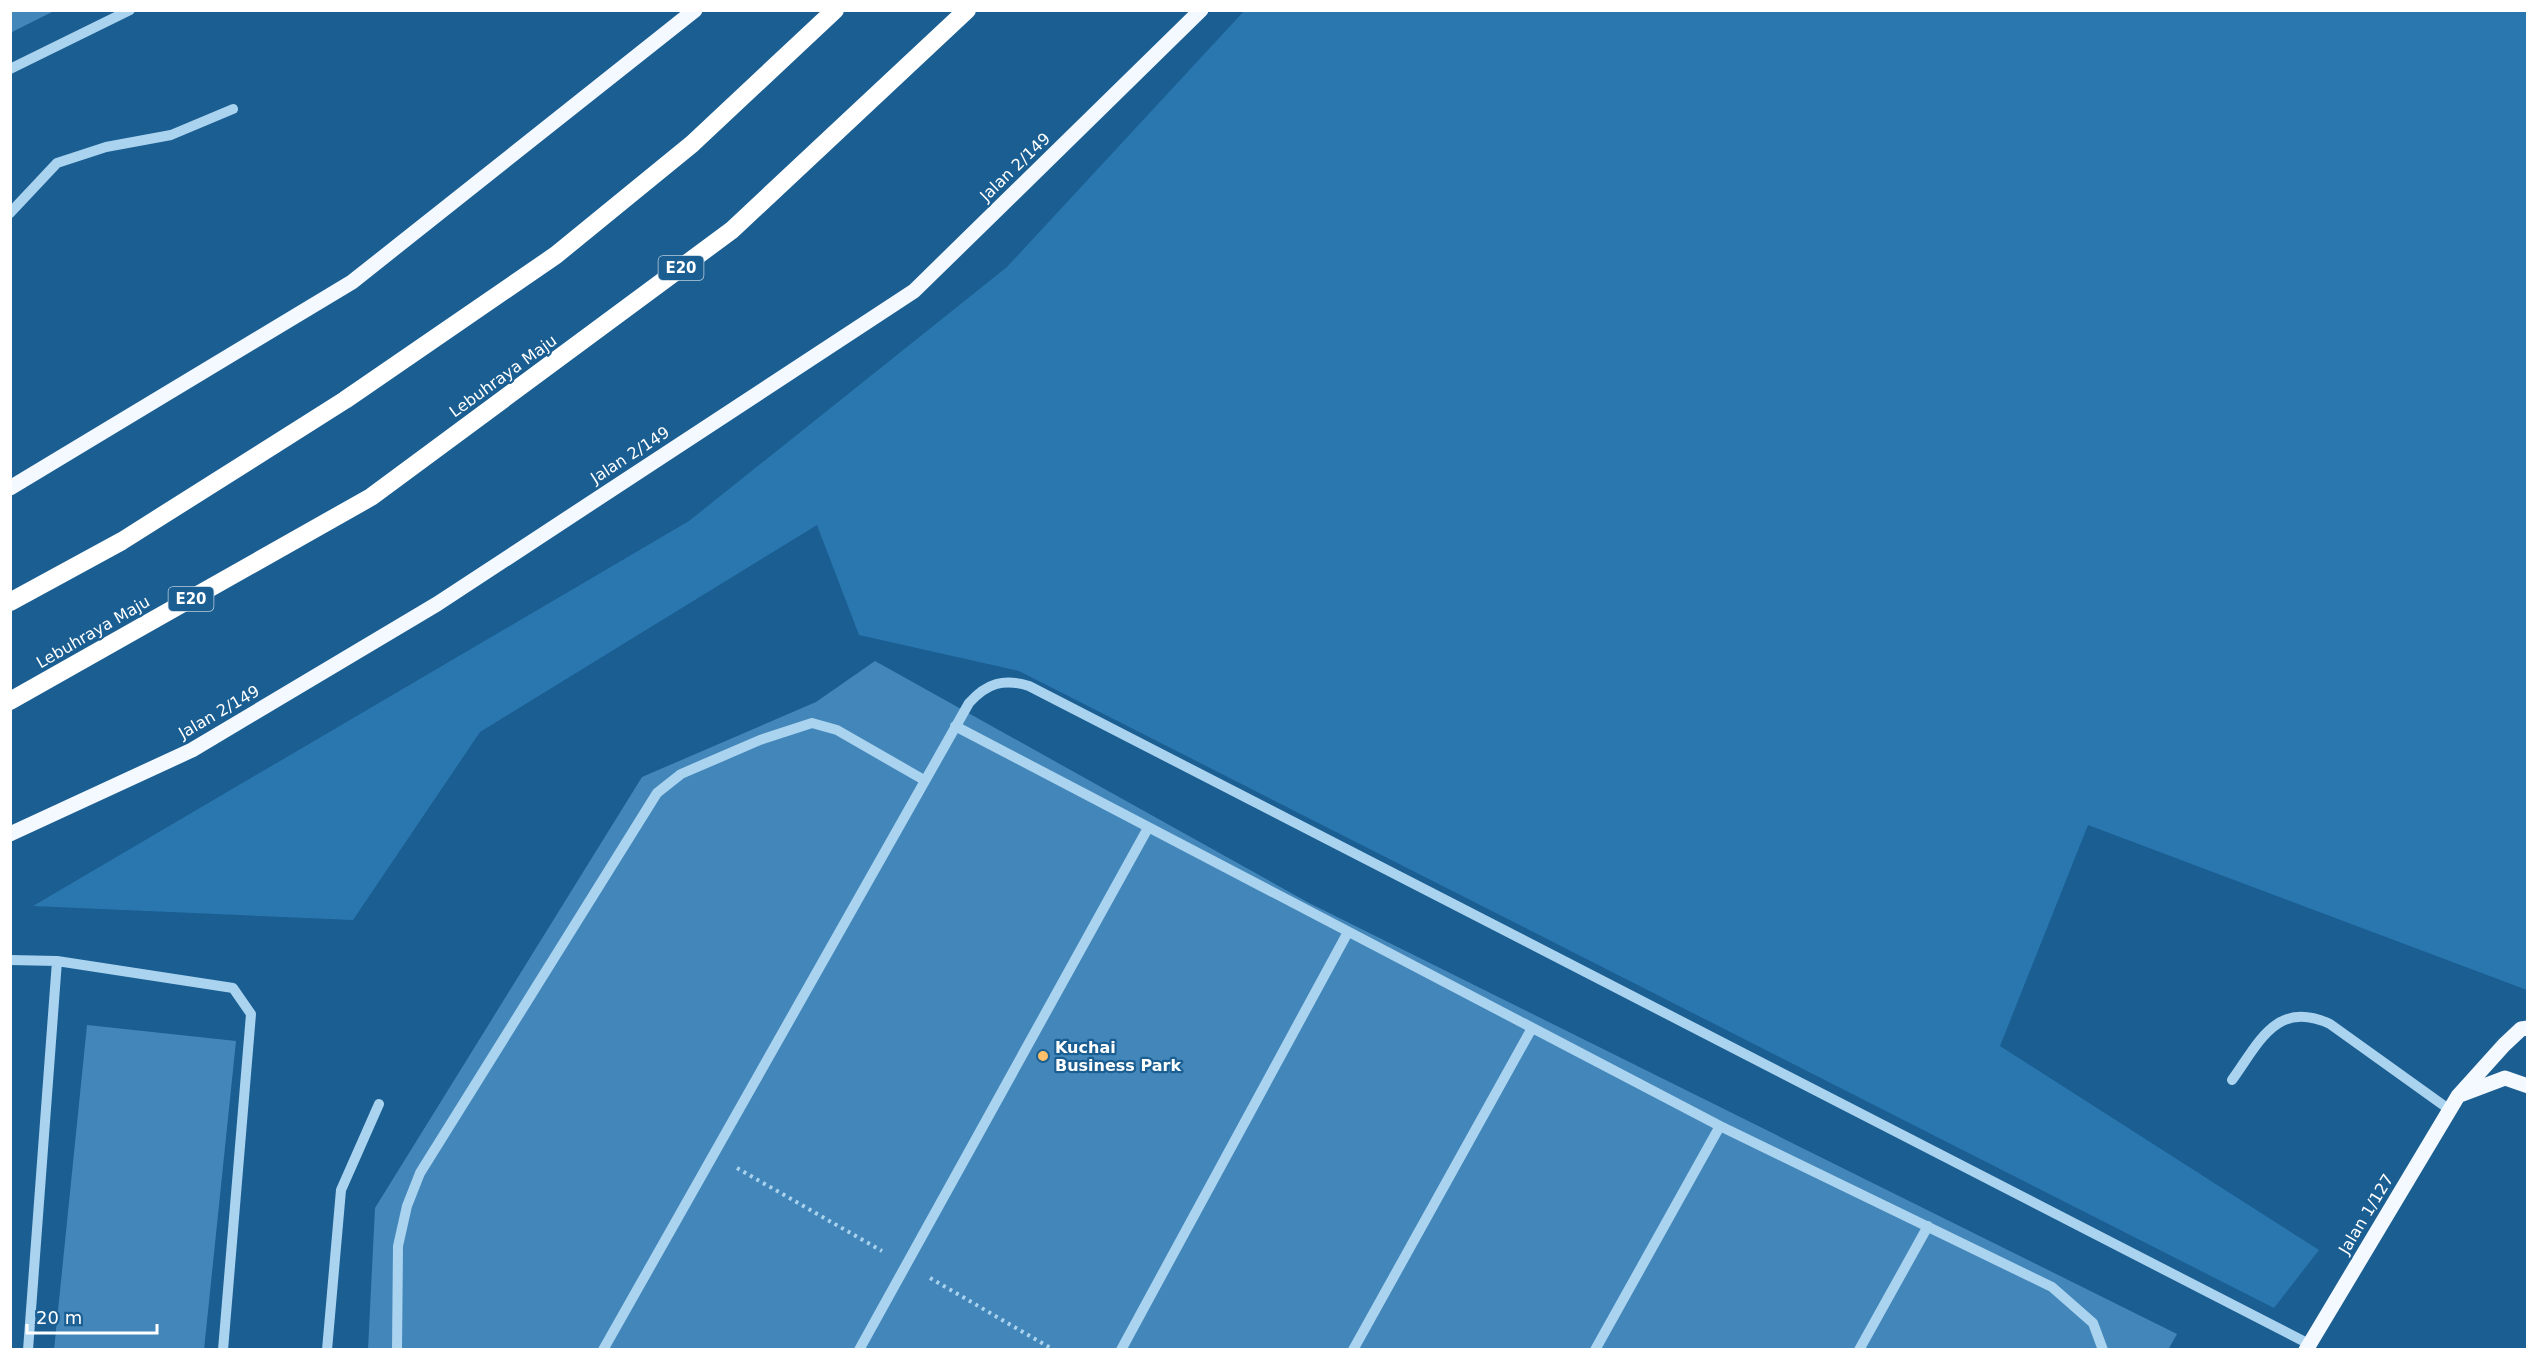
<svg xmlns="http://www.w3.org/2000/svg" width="2538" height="1360" font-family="'DejaVu Sans',sans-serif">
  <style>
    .green { fill: #2a77af }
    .building { fill: #4387ba }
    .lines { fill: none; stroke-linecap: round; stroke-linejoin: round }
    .path { stroke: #aad3ef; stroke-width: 4; stroke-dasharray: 3 4.5; stroke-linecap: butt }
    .minor { stroke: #aad3ef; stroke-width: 10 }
    .major { stroke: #f3f9ff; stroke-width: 15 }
    .highway { stroke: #fff; stroke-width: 18 }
    .poi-dot { fill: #ffc069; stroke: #1a5e92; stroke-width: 2 }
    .labels { text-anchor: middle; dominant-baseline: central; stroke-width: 4.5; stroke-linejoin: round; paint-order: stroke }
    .shield { fill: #1a5e92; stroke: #bacfde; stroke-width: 1.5 }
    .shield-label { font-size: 15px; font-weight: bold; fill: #fff }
    .street-label { font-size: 16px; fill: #fff; stroke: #1a5e92 }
    .poi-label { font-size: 16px; font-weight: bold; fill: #fff; stroke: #1a5e92; text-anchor: start }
  </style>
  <rect width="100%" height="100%" fill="#1a5e92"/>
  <path class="green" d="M1245,10L2527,11V990L2088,825L2000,1046L2319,1250L2274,1308L1019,671L859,635L817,525L480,732L353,920L33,906L689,521L1007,267Z"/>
  <path class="building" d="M10,10H56L10,33Z
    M875,661L1309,903L2177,1334L2168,1350H368L375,1208L642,777L816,702Z
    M87,1025L236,1041L204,1350H54Z"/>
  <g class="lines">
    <path class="path" d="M737,1168L882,1251
      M930,1278L1054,1350"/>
    <path class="minor" d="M10,69L130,10
      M10,213L57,163L106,147L171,135L233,109
      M955,726L1720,1126L2052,1287L2093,1323L2103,1350
      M10,960L57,961L28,1350
      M57,961L233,988L251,1014L223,1350
      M2232,1080C2259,1043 2276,999 2330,1024L2450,1110
      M327,1350L341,1190L379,1104
      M397,1350L398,1246L407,1206L420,1173L657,793L681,774L760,740L812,723L837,730L924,780
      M603,1350L969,703C987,683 1004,678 1029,686L2309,1344
      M859,1350L1148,828
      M1121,1350L1348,932
      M1353,1350L1532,1028
      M1595,1350L1720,1126
      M1859,1350L1928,1226"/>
    <path class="major" d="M10,488L352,282L695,10
      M10,834L192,750L437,604L914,291L1201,10
      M2460,1095L2505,1078L2528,1086
      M2306,1350L2458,1096L2504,1045L2521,1029L2528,1028"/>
    <path class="highway" d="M10,602L122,541L345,400L556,255L692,144L835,10
      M10,701L371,497L732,230L967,10"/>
  </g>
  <circle class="poi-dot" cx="1043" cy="1056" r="6"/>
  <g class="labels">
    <g class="shield">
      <rect x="658.5" y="256" width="45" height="24" rx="4.5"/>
      <rect x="168.5" y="587" width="45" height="24" rx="4.5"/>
    </g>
    <g class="shield-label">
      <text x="681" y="268">E20</text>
      <text x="191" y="599">E20</text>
    </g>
    <g class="street-label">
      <text transform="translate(1015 167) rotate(-44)">Jalan 2/149</text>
      <text transform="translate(503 376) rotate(-36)">Lebuhraya Maju</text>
      <text transform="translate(630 455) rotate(-33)">Jalan 2/149</text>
      <text transform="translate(93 632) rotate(-30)">Lebuhraya Maju</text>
      <text transform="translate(219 712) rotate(-30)">Jalan 2/149</text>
      <text transform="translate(2366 1214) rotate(-59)">Jalan 1/127</text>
    </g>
    <g class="poi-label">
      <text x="1055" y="1047">Kuchai<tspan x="1055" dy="18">Business Park</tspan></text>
    </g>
  </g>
  <rect width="2538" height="1360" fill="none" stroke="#ffffff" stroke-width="24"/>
  <path d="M27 1324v9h130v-9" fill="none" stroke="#ffffff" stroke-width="3"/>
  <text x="36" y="1324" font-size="18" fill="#ffffff" stroke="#1a5e92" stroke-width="4.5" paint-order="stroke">20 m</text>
</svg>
